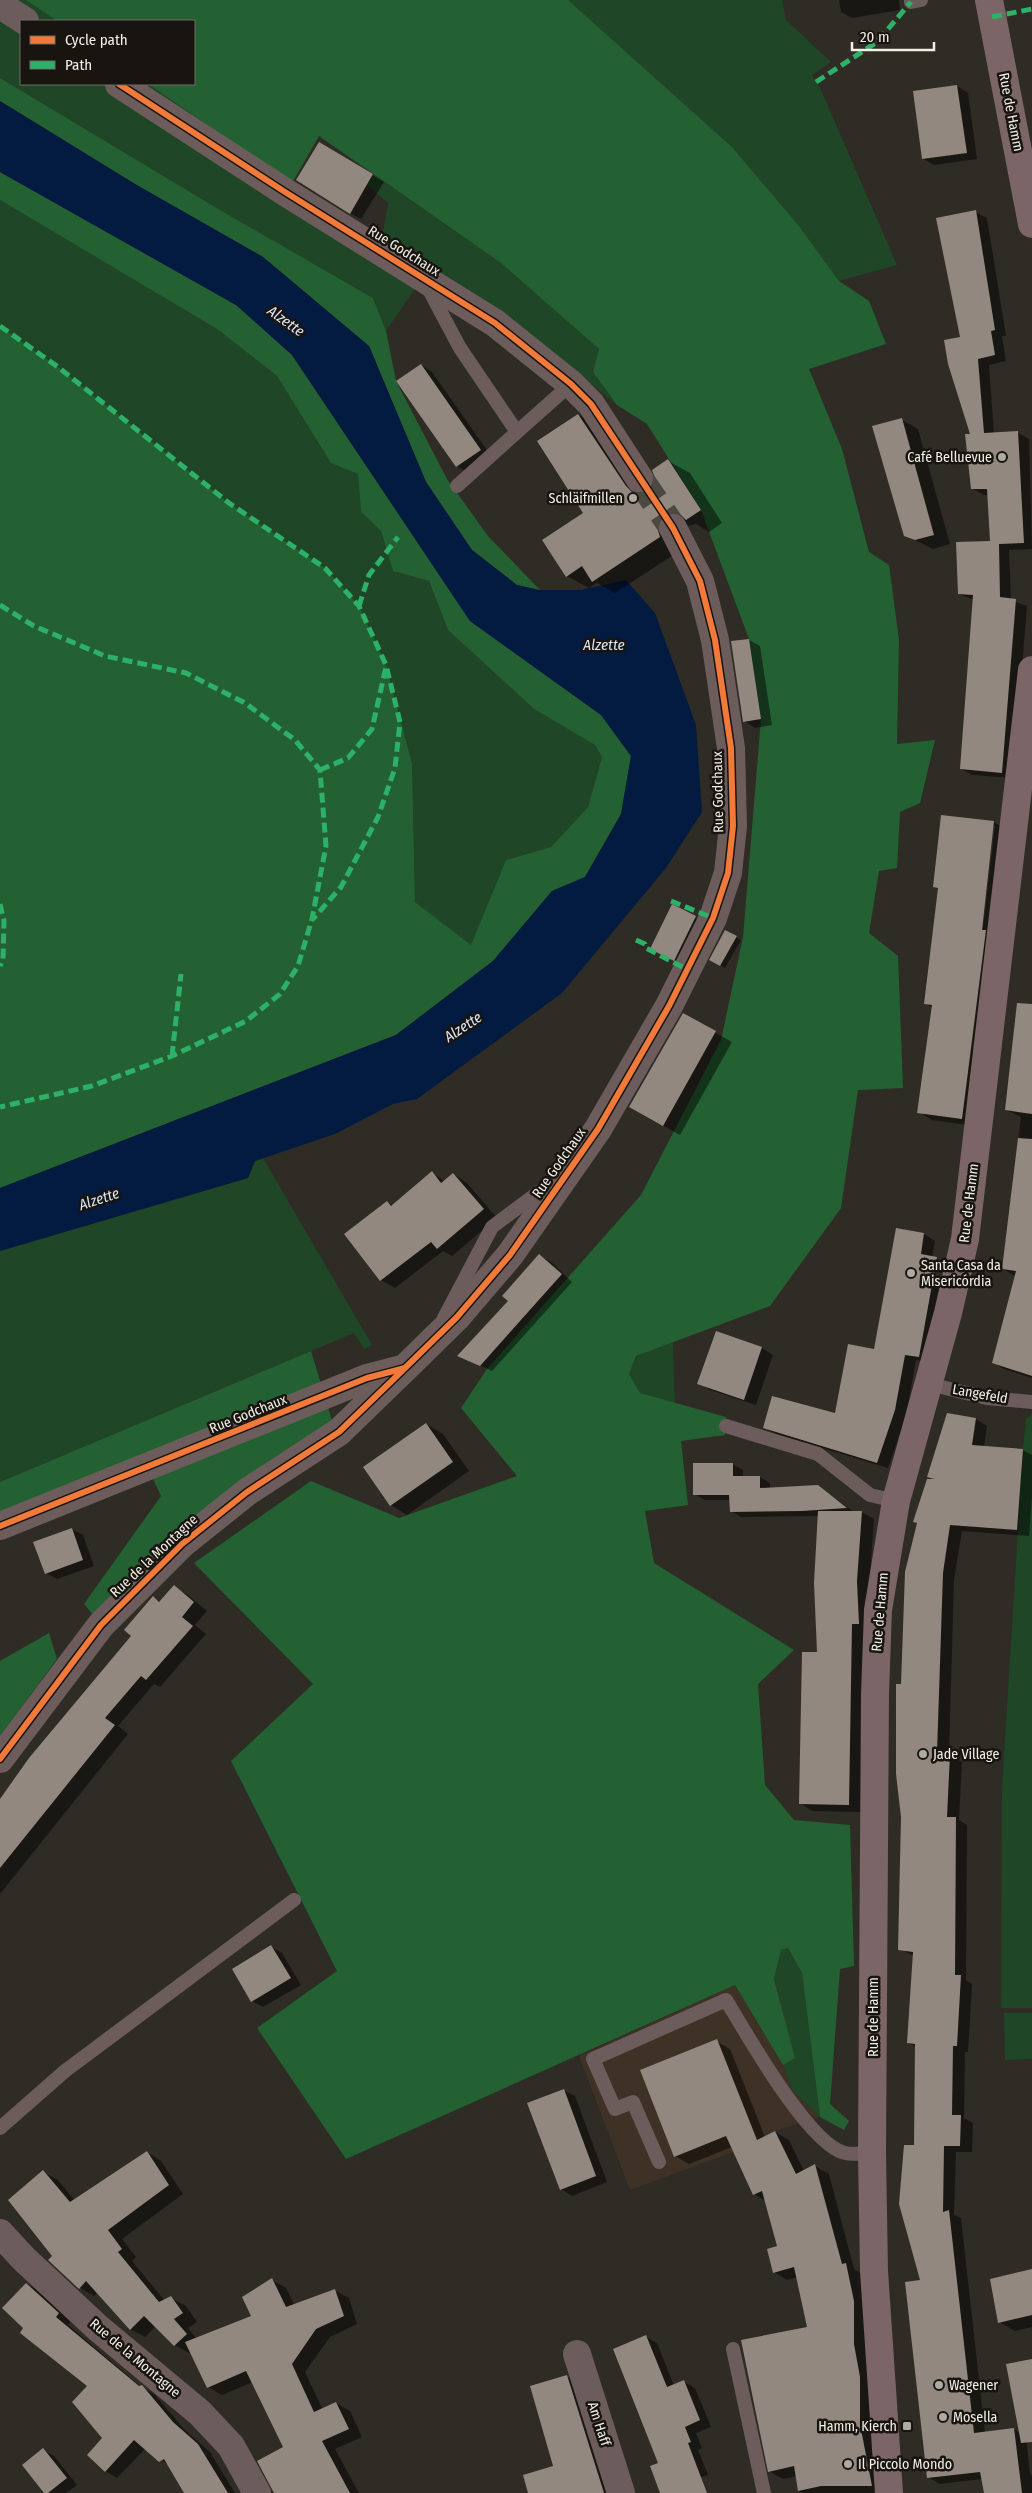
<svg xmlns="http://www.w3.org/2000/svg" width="1032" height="2493" font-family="'Fira Sans Condensed',sans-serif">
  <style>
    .commercial { fill: #3e3125 }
    .green { fill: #1f4627 }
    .forest { fill: #246132 }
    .water { fill: #041b41 }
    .shadow { fill: #0007; fill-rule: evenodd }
    .building { fill: #92887f }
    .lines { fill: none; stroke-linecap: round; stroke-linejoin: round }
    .street-tunnel { stroke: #4c4942; stroke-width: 28; stroke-dasharray: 28 14; stroke-linecap: butt }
    .lane { stroke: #6d5c5c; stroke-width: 14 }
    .street { stroke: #6d5c5c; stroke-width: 28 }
    .secondary { stroke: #7b6566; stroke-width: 28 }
    .quiet { stroke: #2db169; stroke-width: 5; stroke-dasharray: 10 5; stroke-linecap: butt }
    .cycleway-casing { stroke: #181510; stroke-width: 9 }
    .cycleway { stroke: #f17a3a; stroke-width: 6 }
    .poi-dot { fill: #aeaba3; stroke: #181510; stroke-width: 2 }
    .labels { text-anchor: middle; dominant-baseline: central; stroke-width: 5; stroke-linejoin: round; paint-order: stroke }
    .street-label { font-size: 14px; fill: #f3efe7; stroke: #181510 }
    .poi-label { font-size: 14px; fill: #f3efe7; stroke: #181510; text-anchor: start }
    .water-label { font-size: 15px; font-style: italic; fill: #dae5f8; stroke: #181510 }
  </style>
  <rect width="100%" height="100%" fill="#2f2c25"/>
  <path class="commercial" d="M735,1985L783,2065L793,2091L820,2117L775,2131L733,2152L630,2190L579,2056Z"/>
  <path class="green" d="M0,0H26L57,21H21V84H148L292,183L423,277L386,331L373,298L220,210L0,78Z
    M568,0H782L786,20L831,62L812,75L821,90L897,265L839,281L799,226L732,147Z
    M373,174L501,263L599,349L593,372L617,405L581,376L383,233L388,203L367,185Z
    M0,200L217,329L277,376L331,463L358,474L361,512L381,531L393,571L429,581L448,630L534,709L595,745L602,757L588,807L551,847L506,860L472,946L415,902L412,764L400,722L325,568L229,503L58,367L0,326Z
    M263,1158L372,1345L364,1349L354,1333L0,1482V1251L248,1178L255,1161Z
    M673,1342L675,1404L640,1393L629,1374L636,1356Z
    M1032,1414V2008H1001L1002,1788L1023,1449L1026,1419Z
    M788,1948L802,1973L820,2117L793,2091L783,2065L795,2058L774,1979L781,1950Z
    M1004,2013H1032V2059L1005,2060Z"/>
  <path class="forest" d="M26,0H568L732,147L799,226L839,281L869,301L886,344L809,369L842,449L869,552L889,565L899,640L897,744L935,740L920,803L900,812L897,868L879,871L869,933L898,956L903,1088L858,1090L841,1208L770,1306L636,1356L629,1374L640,1393L726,1417L725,1435L681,1441L688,1505L645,1511L654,1563L794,1650L758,1684L765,1785L794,1820L850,1825L854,1966L840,1969L830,2104L849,2121L844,2130L820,2117L802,1973L788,1948L781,1950L774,1979L795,2058L783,2065L735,1985L346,2159L257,2028L337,1971L231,1761L313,1684L194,1563L311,1481L399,1518L517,1476L461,1408L487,1369L641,1195L721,1040L743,937L761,719L749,639L701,510L647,424L617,405L593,372L599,349L501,263L319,136L292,183L148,84H194V21H57Z
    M0,78L220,210L373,298L386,331L396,381L447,479L488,536L540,590L517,585L472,550L426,482L369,346L263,257L135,184L0,101Z
    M0,172L236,305L292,355L470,621L601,715L631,756L621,814L585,877L552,891L493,961L396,1035L0,1188V326L58,367L229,503L325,568L359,606L386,665L412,764L415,902L471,945L506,860L551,847L588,807L602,757L595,745L534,709L448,630L429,581L393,571L381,531L361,512L358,474L331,463L277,376L217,329L0,200Z
    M311,1351L333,1424L94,1616L84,1604L161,1496L148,1468L0,1526V1482Z
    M49,1633L57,1659L0,1736V1661Z"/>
  <path class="water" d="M0,101L135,184L263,257L369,346L426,482L472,550L517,585L539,590H581L626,580L655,613L696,725L702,812L666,868L562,993L417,1099L393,1104L335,1134L255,1161L248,1178L0,1251V1188L396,1035L493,961L552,891L585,877L621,814L631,756L601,715L470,621L292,355L236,305L0,172Z"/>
  <path class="shadow" d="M839,0H899L900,10L852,18L841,12Z
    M957,86L968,93L977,159L934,165L923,159Z
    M319,144L384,182L361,219L350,213Z
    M975,212L987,218L1006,336H1002L1006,361L989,365L994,434L1018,433L1029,439L1032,549L1009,550L1011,600L1027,606L1013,778L972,775L961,769L974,600L959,594L991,543L988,495H984L973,489L972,435L962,338Z
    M421,365L432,372L491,456L468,472L456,466Z
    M579,415L600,428L643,494L649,492L654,485L668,461L690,473L722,523L709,532L696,524L688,526L682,531L681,550L615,593L597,583L589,588L567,576L585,513Z
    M902,420L918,429L950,544L933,549L905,535Z
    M749,640L760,646L772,725L755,728L744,721Z
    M994,822L1007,830L975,1126L932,1120L919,1112L933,1008L925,1003L939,889L935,887ZM992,826H995L982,936H980Z
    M672,906L707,924L686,966L663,955Z
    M736,937L741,940L725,968L711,960Z
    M1032,1004V1278L1015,1276L1003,1269L1021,1117L1006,1110Z
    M683,1015L732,1042L680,1135L630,1107Z
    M432,1173L445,1181L453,1174L467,1183L497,1218L452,1256L443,1251L395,1288L381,1280L387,1202L394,1206Z
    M897,1230L924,1234L935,1241L928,1281L943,1288L930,1363L916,1360L906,1416L888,1468L776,1434L765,1428L836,1414L875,1351Z
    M540,1256L551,1262L572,1282L492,1371L459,1355L510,1301Z
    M1032,1311V1378L1004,1369L993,1362Z
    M716,1333L762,1348L773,1355L756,1405L710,1390L699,1383Z
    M976,1419L987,1426L984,1447L1023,1450L1032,1455V1496L1029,1536L962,1531L954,1580L949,1755L962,1762L959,1820L967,1825L966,1980L972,1984L968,2052H965L964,2118L973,2123L972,2152H956L954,2215L961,2218L985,2433L1014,2429L1026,2436L1030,2475L1032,2474V2493H985L982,2479L940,2484L928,2477L915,2147L916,2047L909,2043L914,1956L900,1949L903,1685L918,1524L914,1522L935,1480L929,1476Z
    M426,1424L443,1434L469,1471L407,1515L391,1505Z
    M732,1464L743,1470V1477H760L770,1483V1489L818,1486L854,1512H862L874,1519L869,1589L861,1812L812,1811L800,1803L819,1654V1516L741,1517L731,1511V1500H705L694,1494Z
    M72,1529L83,1535L94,1566L57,1579L46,1573Z
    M174,1587L188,1595L207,1611L195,1625L206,1634L160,1687L154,1684L118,1726L128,1734L0,1894V1801L133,1636L153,1598L161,1602Z
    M271,1947L282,1953L301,1985L263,2007L252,2001Z
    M716,2041L730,2049L765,2137L775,2132L789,2140L804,2171L815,2166L829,2174L854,2269L860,2273L868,2309L885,2493H803L799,2491L797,2476L783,2479L769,2471L809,2328L798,2277L787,2280L774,2272L779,2247L766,2201L754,2194L732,2147L689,2164L675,2156Z
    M563,2090L575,2096L607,2182L572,2196L561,2189Z
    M147,2152L161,2161L183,2194L122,2239L136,2257L132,2261L165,2301L171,2298L186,2306L197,2322L188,2328L197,2339L252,2317L272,2280L286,2288L295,2306L334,2290L349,2298L357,2324L330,2337L305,2372L323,2410L336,2403L350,2411L362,2437L335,2449L359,2493H276L285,2448L253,2382L222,2395L208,2387L191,2351L189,2353L175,2345L156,2326L145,2337L130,2329L98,2292L94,2296L80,2288L50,2260L53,2256L43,2172L58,2180L75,2201Z
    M1032,2270V2327L1015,2331L999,2322Z
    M27,2284L39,2291L71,2321L68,2325L141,2387L154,2394L185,2430L210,2452L235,2493H185L170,2466L146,2448L117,2478L105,2471L104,2438L89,2386L25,2328Z
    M646,2337L657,2343L674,2386L684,2382L695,2388L711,2427L696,2433L702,2448L698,2450L708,2475L676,2484Z
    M567,2377L582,2385L615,2493H529L555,2467Z
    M43,2450L54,2456L77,2485L66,2493H46Z"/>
  <path class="building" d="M957,85L967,153L922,159L913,91Z
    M319,142L373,174L350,214L296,180Z
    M976,210L995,330L991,331L995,355L978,359L984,433L1018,431L1024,543L999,544L1000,597L1016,599L1002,773L960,769L973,595L958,594L956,542L990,541L987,489H971L965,434H970L948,364L944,340L960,337L936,218Z
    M421,364L481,450L456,467L396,381Z
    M578,414L626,486L632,492L639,494L648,491L653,485L655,478L652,470L668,459L701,510L686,520L681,515L674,512L666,514L660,519L657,527L660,537L592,582L582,566L566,577L542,540L583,513L537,441Z
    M902,418L934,535L915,540L904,536L872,426Z
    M749,639L761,719L743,722L731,641Z
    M941,815L994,821L982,930H986L962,1119L917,1113L932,1005L924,1004L938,888L933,887Z
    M672,904L696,916L674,961L650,949Z
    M725,930L737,936L720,966L709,960Z
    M1017,1003L1032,1004V1114L1005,1110Z
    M683,1013L716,1031L663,1126L629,1107Z
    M1018,1138L1032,1139V1376L992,1363L1016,1271L1002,1269Z
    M432,1171L441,1183L453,1173L484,1209L437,1249L431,1242L380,1281L344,1234L387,1201L391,1206Z
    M896,1228L924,1233L921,1254L937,1257L919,1357L905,1355L895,1410L877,1463L763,1428L772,1396L835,1413L848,1344L874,1349Z
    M539,1254L562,1274L480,1366L457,1356L508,1301L502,1296Z
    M716,1331L762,1347L744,1400L697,1384Z
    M947,1413L976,1418L972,1445L1023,1449L1017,1530L950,1525L943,1573L937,1753L950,1754L947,1817H956L955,1975H961L957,2046H953L952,2115H961L960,2146H944L943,2212L949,2210L974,2433L1014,2428L1022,2493H984L980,2472L927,2478L905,2282L920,2280L899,2204L904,2145H914L915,2044L907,2043L913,1952L898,1950L901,1817L896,1774V1684H901L905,1572L917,1523L913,1522L927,1479H934L927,1477Z
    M426,1423L453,1462L390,1506L363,1467Z
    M693,1463H733V1476H760V1488L818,1485L847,1508L802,1511L730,1512L729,1495H693Z
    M818,1511H862L857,1581L859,1624H852L849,1805L799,1804L802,1652H817L814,1583Z
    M72,1528L83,1560L45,1574L33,1542Z
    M174,1585L194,1602L182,1617L193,1626L146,1680L141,1676L105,1718L115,1725L0,1868V1799L29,1758L131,1636L124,1630L153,1596L159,1602Z
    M271,1945L291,1978L251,2002L232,1969Z
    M717,2039L757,2140L775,2131L796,2174L815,2164L842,2264L846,2263L854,2301V2344L860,2377V2424L872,2486H821L798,2491L794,2466L768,2472L741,2340L807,2327L794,2267L773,2273L767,2249L777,2246L762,2191L753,2195L726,2136L674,2157L640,2070Z
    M564,2089L596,2176L560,2190L527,2103Z
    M147,2151L169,2185L108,2230L122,2249L118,2252L159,2302L171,2296L183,2313L174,2319L187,2334L174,2346L144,2316L130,2330L86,2281L79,2289L48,2260L52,2256L8,2200L43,2170L70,2202Z
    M1032,2269V2315L998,2323L990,2279Z
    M272,2278L286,2307L335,2289L344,2316L316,2329L292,2364L314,2412L336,2402L349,2429L322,2441L350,2493H274L257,2461L283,2447L246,2371L207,2388L185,2342L251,2316L242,2297Z
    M26,2283L59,2313L56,2317L139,2386L142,2385L173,2422L198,2444L228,2493H184L164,2459L159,2462L134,2440L105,2472L87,2455L102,2438L72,2402L87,2386L20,2333L23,2328L2,2308Z
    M646,2335L667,2387L684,2380L700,2420L685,2427L691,2442L688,2443L707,2493H660L650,2466L658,2463L613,2349Z
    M1032,2359V2442L1021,2443L1006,2364Z
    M567,2375L604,2493H528L523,2475L553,2466L530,2386Z
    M43,2448L67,2478L48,2493H44L22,2465Z"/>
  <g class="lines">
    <path class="street-tunnel" d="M639,478L673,528"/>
    <path class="lane" d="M911,0V2L921,0
      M427,286L460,348L517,432L457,486
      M517,432L571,384
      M444,1318L492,1227L551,1183
      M929,1384L987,1398L1032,1402
      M726,1426L818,1454L870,1495L896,1501
      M0,2128L65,2071L294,1900
      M659,2162L633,2102L615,2109L593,2059L726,2000C746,2033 809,2145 845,2153C853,2155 864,2153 872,2153
      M733,2349L764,2493"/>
    <path class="street" d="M0,5L25,21
      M119,84L285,192L495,323L571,384L591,404L639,478
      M0,1526L367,1378L405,1368L457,1317L510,1255L598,1129L669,1006L713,918L728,873L733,826L731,748L715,640L700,581L673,528
      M0,1759L101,1625L182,1544L247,1492L339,1432L404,1369
      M0,2233L24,2259L98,2328L200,2413L231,2446L257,2493
      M577,2354L621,2493"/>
    <path class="secondary" d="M989,0L1032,224
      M889,2493L874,2271L872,2153L875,1694L878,1610L896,1501L948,1313L965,1239L1032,670"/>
    <path class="quiet" d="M992,17L1032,9
      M816,82L877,42L911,2
      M0,326L58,367L229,503L325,568L359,606L386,665L400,722L395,768L378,817L341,887L313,919
      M0,605L34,626L105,656L186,673L245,703L295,740L320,770L326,846L312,919L298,966L280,994L246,1021L172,1056L92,1086L0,1107
      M359,606L369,575L398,537
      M320,770L348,758L372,729L386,667
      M671,901L713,918
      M0,904L4,921L3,960L0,966
      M636,940L645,944L646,948L688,970
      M172,1056L181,974"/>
    <g class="cycleway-casing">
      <path id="cycleway" d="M0,1526L367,1378L405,1368L457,1317L510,1255L598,1129L669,1006L713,918L728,873L733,826L731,748L715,640L700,581L673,528L591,404L571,384L495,323L285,192L119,84
        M0,1759L101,1625L182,1544L247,1492L339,1432L403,1370"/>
    </g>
    <use href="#cycleway" class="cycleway"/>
  </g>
  <g class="poi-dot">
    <circle cx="1002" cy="457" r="5"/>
    <circle cx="633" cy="498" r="5"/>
    <circle cx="911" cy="1273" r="5"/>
    <circle cx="923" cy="1754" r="5"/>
    <circle cx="939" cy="2385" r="5"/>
    <circle cx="943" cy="2417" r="5"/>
    <rect x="902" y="2421" width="10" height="10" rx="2.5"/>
    <circle cx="848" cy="2464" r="5"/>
  </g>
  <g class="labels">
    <g class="street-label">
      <text transform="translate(1011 112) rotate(79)">Rue de Hamm</text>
      <text transform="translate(404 251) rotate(32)">Rue Godchaux</text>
      <text transform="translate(718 792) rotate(-91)">Rue Godchaux</text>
      <text transform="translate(559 1163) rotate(-55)">Rue Godchaux</text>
      <text transform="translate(969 1203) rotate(-83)">Rue de Hamm</text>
      <text transform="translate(980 1394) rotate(10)">Langefeld</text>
      <text transform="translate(248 1414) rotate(-22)">Rue Godchaux</text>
      <text transform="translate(154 1556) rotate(-43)">Rue de la Montagne</text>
      <text transform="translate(880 1612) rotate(-85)">Rue de Hamm</text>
      <text transform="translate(873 2017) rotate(-90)">Rue de Hamm</text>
      <text transform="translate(135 2358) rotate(40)">Rue de la Montagne</text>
      <text transform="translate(599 2424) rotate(72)">Am Haff</text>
    </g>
    <g class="poi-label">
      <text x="992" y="457" text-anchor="end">Café Belluevue</text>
      <text x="623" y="498" text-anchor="end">Schläifmillen</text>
      <text x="921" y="1265">Santa Casa da<tspan x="921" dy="16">Misericórdia</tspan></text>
      <text x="933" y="1754">Jade Village</text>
      <text x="949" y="2385">Wagener</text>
      <text x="953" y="2417">Mosella</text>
      <text x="897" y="2426" text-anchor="end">Hamm, Kierch</text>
      <text x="858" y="2464">Il Piccolo Mondo</text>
    </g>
    <g class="water-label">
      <text transform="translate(286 321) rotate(36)">Alzette</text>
      <text x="604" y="645">Alzette</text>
      <text transform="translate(463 1027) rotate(-33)">Alzette</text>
      <text transform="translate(99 1199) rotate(-18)">Alzette</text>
    </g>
  </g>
  <rect x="20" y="20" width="175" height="65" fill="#181510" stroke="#706c66"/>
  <rect x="30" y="36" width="25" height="8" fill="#f17a3a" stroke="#706c66"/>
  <text x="65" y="45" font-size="15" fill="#f3efe7">Cycle path</text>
  <rect x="30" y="61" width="25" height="8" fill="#2db169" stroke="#706c66"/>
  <text x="65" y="70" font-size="15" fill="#f3efe7">Path</text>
  <path d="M852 42v8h82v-8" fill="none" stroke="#f3efe7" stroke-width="2.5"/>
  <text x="860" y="42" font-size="15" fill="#f3efe7" stroke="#181510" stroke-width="4" paint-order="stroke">20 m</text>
</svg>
